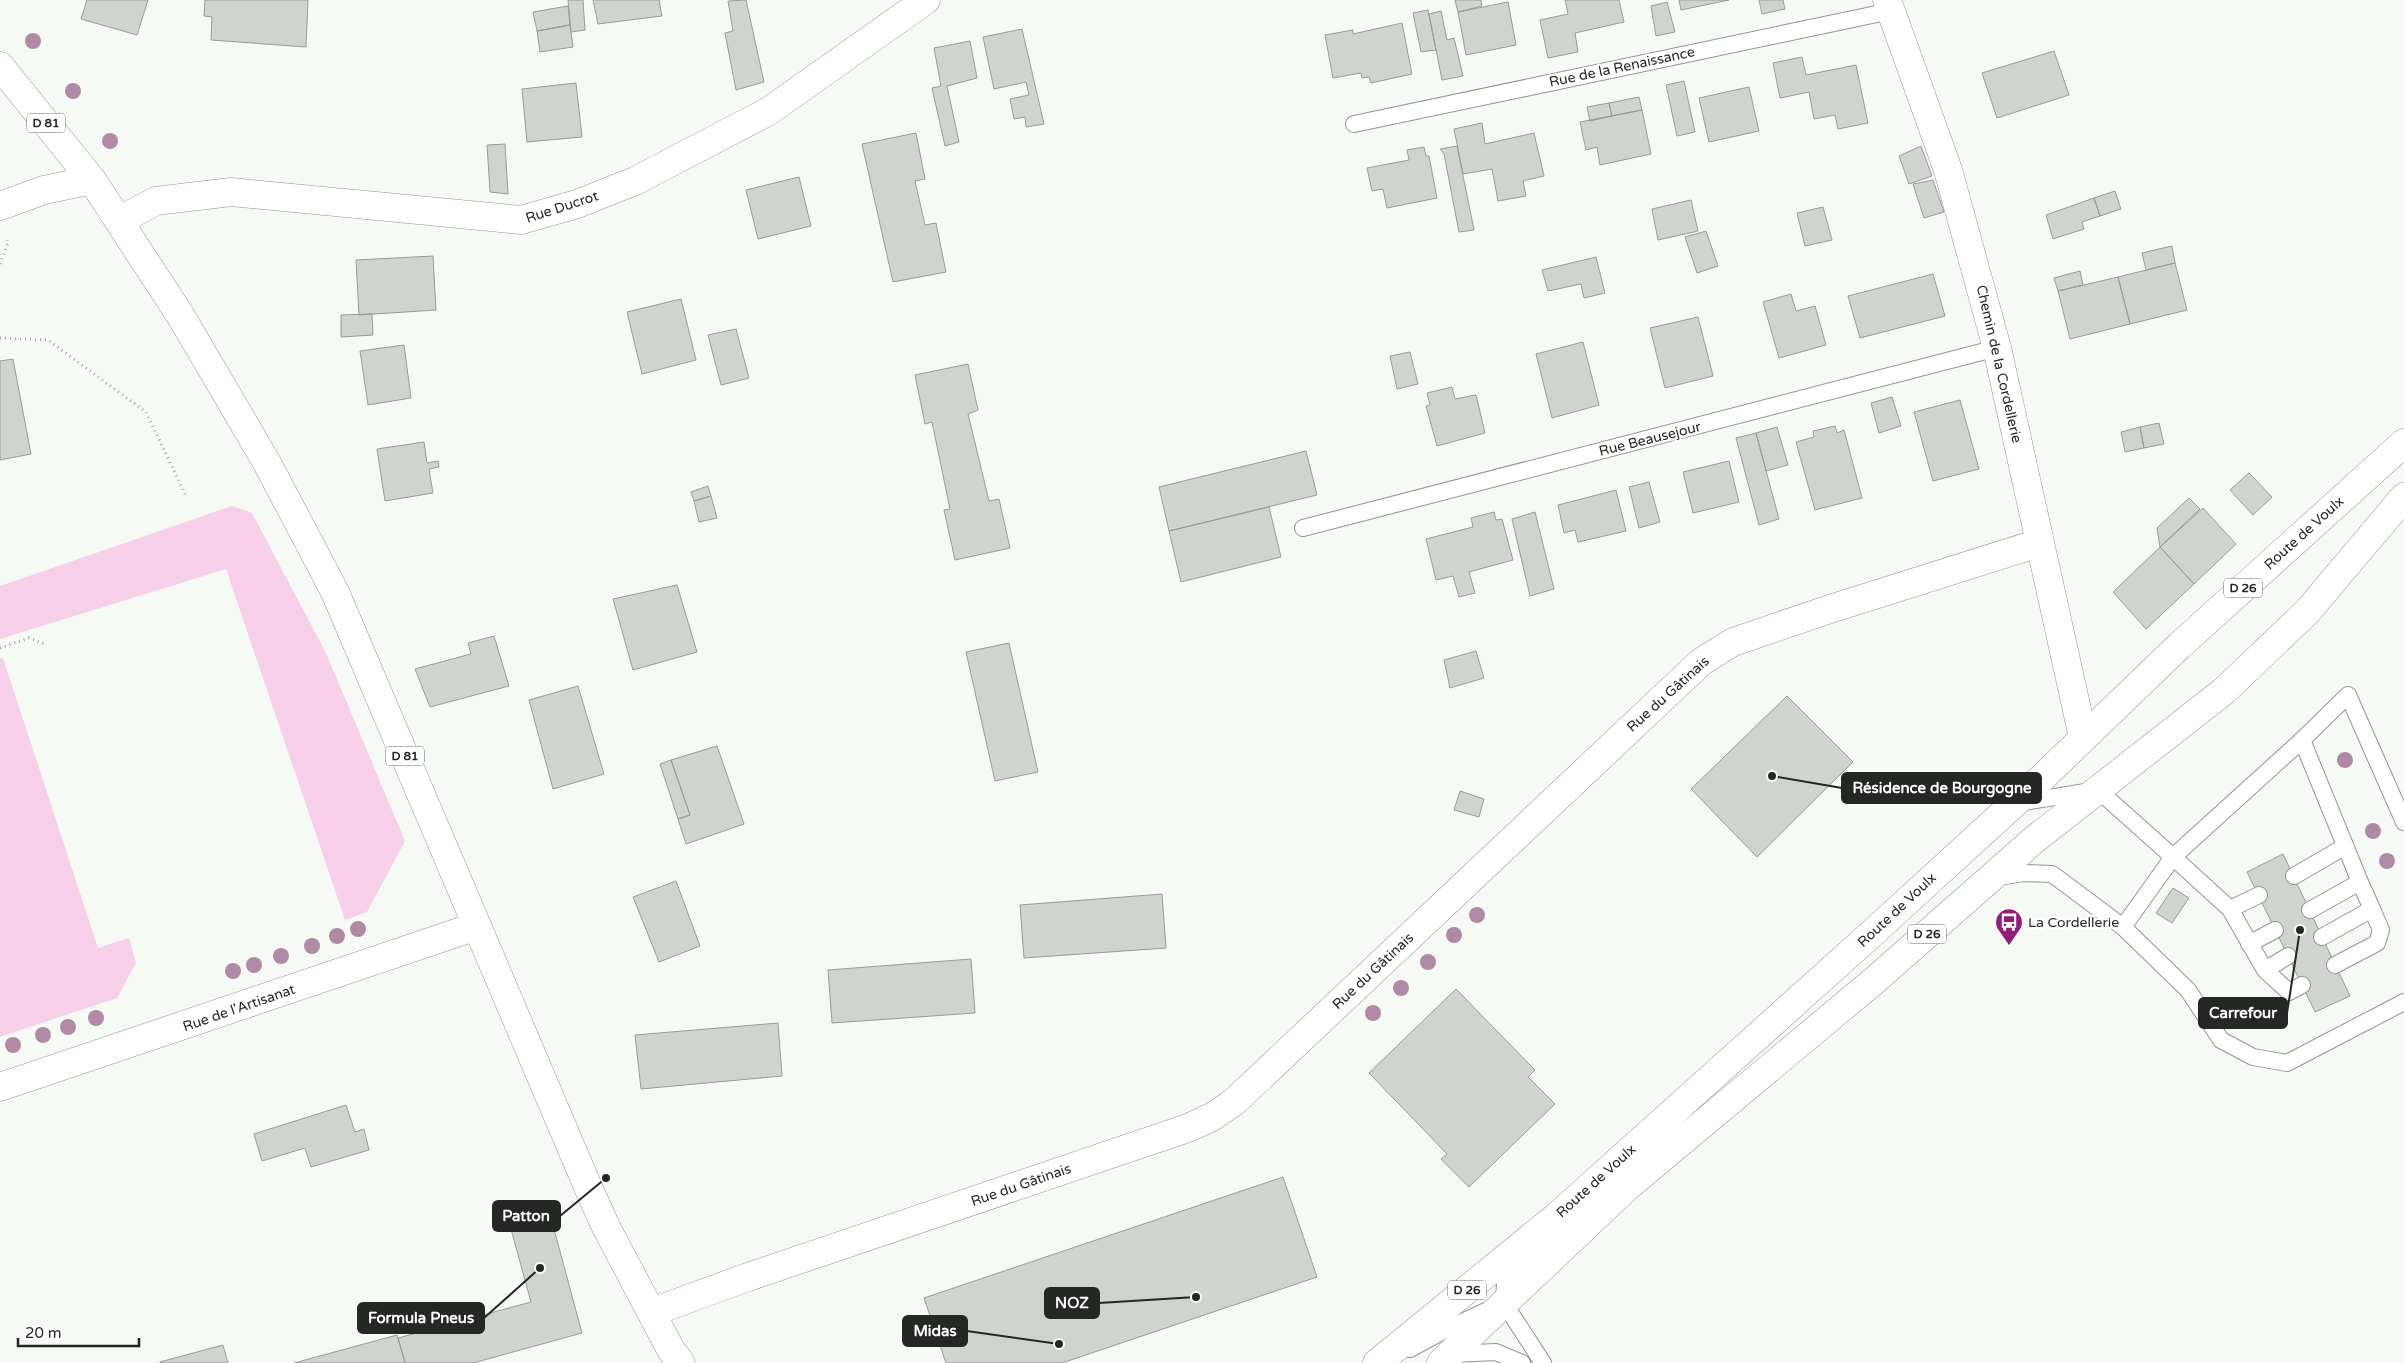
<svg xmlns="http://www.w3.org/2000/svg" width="2404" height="1363" font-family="'Varela Round',sans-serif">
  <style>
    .green { fill: #f8cfe9 }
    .building { fill: #d0d4cf; stroke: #989c97 }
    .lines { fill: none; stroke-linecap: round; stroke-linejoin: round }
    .service-casing { stroke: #929791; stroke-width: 18 }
    .minor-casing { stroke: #929791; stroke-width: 29 }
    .primary-casing { stroke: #929791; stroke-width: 29 }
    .path { stroke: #a3a7a3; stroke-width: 3; stroke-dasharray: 1 4; stroke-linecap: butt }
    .service { stroke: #fff; stroke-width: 16 }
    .minor { stroke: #fff; stroke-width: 28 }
    .primary { stroke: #fff; stroke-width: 28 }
    .tree { fill: #b08aa4 }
    .labels { text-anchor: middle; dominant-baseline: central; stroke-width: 4.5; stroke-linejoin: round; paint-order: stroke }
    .shield { fill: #fff; stroke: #666866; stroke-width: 1 }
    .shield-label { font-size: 12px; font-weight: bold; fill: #252725 }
    .street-label { font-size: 14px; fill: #252725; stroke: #fff }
    .poi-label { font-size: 14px; fill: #252725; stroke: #fff; text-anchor: start }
    .leader { fill: none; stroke: #252725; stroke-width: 2 }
    .callout-dot { fill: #252725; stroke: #fff; stroke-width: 2 }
    .callout { fill: #252725; stroke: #252725; stroke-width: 2 }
    .callout-label { font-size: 15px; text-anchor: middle; font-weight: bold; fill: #fff }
  </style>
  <rect width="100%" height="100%" fill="#f5faf4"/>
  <path class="green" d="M232,506L252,513L326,653L405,841L367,912L345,920L226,569L0,639V586Z
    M3,658L98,948L129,938L136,963L117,998L0,1037V659Z"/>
  <path class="building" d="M87,0H148L137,35L81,19Z
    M205,0H308L306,47L211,40L212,17L204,16Z
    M568,0H583L585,30L571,32Z
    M593,0H659L662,16L598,24Z
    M746,0L764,82L736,90L725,33L733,31L728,1Z
    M1455,0H1481L1482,6L1458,12Z
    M1565,0H1619L1624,22L1575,33L1578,52L1548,58L1540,20L1568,14Z
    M1679,0H1729L1681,10Z
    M1759,0H1783L1785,9L1762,14Z
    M1508,2L1516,45L1466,55L1458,12Z
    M1667,2L1675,32L1656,36L1651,6Z
    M568,6L570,25L537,31L533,12Z
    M1428,10L1436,50L1421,52L1413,13Z
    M1441,11L1447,40L1454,38L1463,76L1442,80L1429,14Z
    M1402,23L1412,74L1371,83L1369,77L1362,78L1361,73L1333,78L1325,35L1353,30V34Z
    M570,25L573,47L540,52L537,31Z
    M1022,29L1044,124L1026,127L1025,117L1014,119L1010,99L1029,95L1026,82L994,89L983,37Z
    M970,41L977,78L947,86L959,142L945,146L932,88L941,86L934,48Z
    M2054,51L2069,95L1997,118L1982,73Z
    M1802,57L1806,75L1856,65L1868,123L1838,129L1835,115L1814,119L1809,92L1780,98L1773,63Z
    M1684,81L1695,132L1677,136L1666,85Z
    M576,83L582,137L527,142L522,89Z
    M1749,87L1759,131L1709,142L1699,98Z
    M1639,97L1642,110L1612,116L1609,103Z
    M1609,103L1612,116L1590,121L1587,107Z
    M1642,110L1651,154L1600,165L1597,147L1586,150L1580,122Z
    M1482,123L1485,144L1534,133L1544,176L1523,181L1526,196L1498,201L1492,169L1463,174L1454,129Z
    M916,133L925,179L915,181L925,225L936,223L946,272L893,282L862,144Z
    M505,144L508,194L490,192L487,145Z
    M1457,146L1474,230L1459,232L1444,154L1440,149Z
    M1921,146L1932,176L1909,184L1899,156Z
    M1424,147L1426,156H1429L1437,198L1387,208L1383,189L1372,191L1367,168L1409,160L1407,150Z
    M799,177L811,226L758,239L746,190Z
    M1933,180L1944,212L1924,218L1913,184Z
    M2115,191L2121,209L2100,216L2094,198Z
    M2094,198L2100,216L2082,222L2084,229L2053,239L2046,215Z
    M1691,200L1698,231L1658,240L1652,209Z
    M1823,207L1832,240L1805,246L1797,213Z
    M1706,231L1718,266L1697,273L1685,237Z
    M2172,246L2175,263L2146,270L2142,253Z
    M433,256L436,310L359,315L356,260Z
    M1596,257L1605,293L1584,298L1581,284L1548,291L1542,270Z
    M2175,263L2187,310L2130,324L2118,277Z
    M2080,271L2083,285L2058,291L2054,278Z
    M1933,274L1945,316L1860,338L1848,296Z
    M2118,277L2130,324L2070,339L2058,291Z
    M1791,294L1796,311L1815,306L1826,345L1779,358L1763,302Z
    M681,299L696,360L642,374L627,312Z
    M372,314L373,335L341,337V315Z
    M1698,317L1713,376L1665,388L1650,328Z
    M736,329L749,378L721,385L708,335Z
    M1583,342L1599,405L1552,418L1536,354Z
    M404,345L411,398L368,405L360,351Z
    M1410,352L1418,384L1397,389L1390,356Z
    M13,359L31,454L0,460V361Z
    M968,364L978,410L968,414L989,501L999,499L1010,548L955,560L944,510L950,509L932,422L925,424L915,375Z
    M1452,387L1455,399L1476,395L1485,433L1437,446L1426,406L1430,405L1427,393Z
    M1892,397L1901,426L1879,433L1871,403Z
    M1960,400L1979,469L1933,481L1914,412Z
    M2159,423L2164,444L2144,448L2140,427Z
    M1835,426L1837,433L1844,430L1862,498L1815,510L1796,442L1814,437L1813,431Z
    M1777,427L1788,465L1766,471L1756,433Z
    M2140,427L2144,448L2125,452L2121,432Z
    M1756,433L1779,519L1759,525L1736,438Z
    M424,442L427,463L438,461L439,467L429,469L433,493L385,501L377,449Z
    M1306,451L1317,495L1169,531L1159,487Z
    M1729,461L1739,502L1693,513L1683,472Z
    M2249,473L2272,497L2253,515L2230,490Z
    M1649,482L1660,522L1639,528L1629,487Z
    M708,486L711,496L694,501L691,492Z
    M1616,490L1626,531L1578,542L1575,530L1564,533L1558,505Z
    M711,496L717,518L699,522L694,501Z
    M2189,498L2200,509L2160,547L2157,528Z
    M1269,507L1281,557L1181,582L1169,531Z
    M2203,508L2236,544L2194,584L2160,547Z
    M1494,512L1496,520L1502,519L1513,560L1469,572L1475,593L1459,597L1453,576L1436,580L1426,539L1473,527L1471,518Z
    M1535,512L1554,589L1530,596L1512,519Z
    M2160,547L2194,584L2146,629L2113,592Z
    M677,585L697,652L633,670L613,599Z
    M494,636L509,686L430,707L415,669L471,654L468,643Z
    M1009,643L1038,772L995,781L966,652Z
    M1476,651L1484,678L1450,688L1444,660Z
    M578,686L604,774L553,789L529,700Z
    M1787,696L1853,762L1757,857L1691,789Z
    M717,746L744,824L686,844L678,819L690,815L671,760Z
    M671,760L690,815L678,819L660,764Z
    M1460,791L1484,799L1479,817L1454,810Z
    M2283,854L2350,996L2315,1012L2247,872Z
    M676,881L700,946L659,962L633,897Z
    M2173,888L2189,898L2172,923L2156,913Z
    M1162,894L1166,948L1024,958L1020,905Z
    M971,959L975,1013L832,1023L828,970Z
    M1456,989L1535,1070L1528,1077L1555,1104L1469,1187L1441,1159L1447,1154L1369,1073Z
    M778,1023L782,1076L641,1089L635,1035Z
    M346,1105L355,1132L364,1129L369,1150L311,1167L305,1148L262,1161L254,1134Z
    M1283,1177L1317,1277L1062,1363H946L924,1298Z
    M551,1218L582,1333L473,1363H405L398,1338L531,1302L511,1229Z
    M397,1335L405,1363H294Z
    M223,1345L228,1363H160V1362Z"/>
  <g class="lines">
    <g class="service-casing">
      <path id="service" d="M1354,124L1891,11
        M1303,528L1997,348
        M2302,740L2360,882L2310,910
        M2018,803L2098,790L2173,857L2302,740L2348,695L2404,822
        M2294,876L2344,847
        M1994,878L2023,873L2052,874L2123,927L2188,990L2221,1040L2253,1057L2287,1063L2404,1002
        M2230,909L2259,895
        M2123,927L2173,857L2230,909L2265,970L2288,956
        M2322,937L2372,909L2360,882
        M2249,944L2275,930
        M2335,965L2377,943L2381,930L2372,909
        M2265,970L2289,992L2302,985
        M1410,1349L1445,1330L1486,1311
        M1452,1354L1496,1352L1522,1363
        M1543,1363L1504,1303L1505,1282L1548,1240L1553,1226"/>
    </g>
    <g class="minor-casing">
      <path id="minor" d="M1887,0L1948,170L1997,348L2083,737
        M0,206L44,190L92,180
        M120,220L156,201L231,192L521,220L577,204L635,181L769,111L926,0
        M0,1087L477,926
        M652,1312L748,1277L1188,1128L1212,1117L1234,1102L1701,662L1733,642L1830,609L2039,543"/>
    </g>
    <g class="primary-casing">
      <path id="primary" d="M0,66L92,180L182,318L267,463L335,592L588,1187L606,1227L671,1350L681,1363
        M1377,1363L1556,1217L1868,937L2043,777L2179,646L2404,443
        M1441,1363L1627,1187L1875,980L2035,839L2224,691L2307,612L2404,497"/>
    </g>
    <path class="path" d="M0,264L8,243L7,240
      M0,338L48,340L146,412L186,496
      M0,648L29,638L47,645"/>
    <use href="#service" class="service"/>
    <use href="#minor" class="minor"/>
    <use href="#primary" class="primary"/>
  </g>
  <g class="tree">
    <circle cx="33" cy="41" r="8"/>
    <circle cx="73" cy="91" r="8"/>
    <circle cx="110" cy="141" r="8"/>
    <circle cx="2345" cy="760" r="8"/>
    <circle cx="2373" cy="831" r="8"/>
    <circle cx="2387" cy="861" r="8"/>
    <circle cx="1477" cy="915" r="8"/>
    <circle cx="358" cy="929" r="8"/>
    <circle cx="1454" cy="935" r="8"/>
    <circle cx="337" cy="936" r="8"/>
    <circle cx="312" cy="946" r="8"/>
    <circle cx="281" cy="956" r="8"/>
    <circle cx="1428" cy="962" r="8"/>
    <circle cx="254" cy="965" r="8"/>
    <circle cx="233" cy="971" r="8"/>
    <circle cx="1401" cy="988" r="8"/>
    <circle cx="1373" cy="1013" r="8"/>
    <circle cx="96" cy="1018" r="8"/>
    <circle cx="68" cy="1027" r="8"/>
    <circle cx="43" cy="1035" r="8"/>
    <circle cx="13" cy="1045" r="8"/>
  </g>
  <defs>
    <g id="bus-pin" transform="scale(1.4375)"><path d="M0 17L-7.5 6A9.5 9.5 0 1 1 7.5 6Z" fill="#951c78" stroke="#fff"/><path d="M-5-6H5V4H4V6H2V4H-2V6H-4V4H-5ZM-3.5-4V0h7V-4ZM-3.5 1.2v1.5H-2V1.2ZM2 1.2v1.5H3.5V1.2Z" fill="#fff"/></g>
  </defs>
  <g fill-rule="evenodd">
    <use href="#bus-pin" x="2009" y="922"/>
  </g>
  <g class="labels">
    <g class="shield">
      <rect x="27" y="113.5" width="38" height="19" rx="4"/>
      <rect x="2224" y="578.5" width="38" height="19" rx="4"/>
      <rect x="386" y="746.5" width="38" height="19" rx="4"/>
      <rect x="1908" y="924.5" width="38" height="19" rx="4"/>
      <rect x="1448" y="1280.5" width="38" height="19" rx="4"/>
    </g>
    <g class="shield-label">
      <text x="46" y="123">D 81</text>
      <text x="2243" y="588">D 26</text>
      <text x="405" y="756">D 81</text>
      <text x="1927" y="934">D 26</text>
      <text x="1467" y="1290">D 26</text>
    </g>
    <g class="street-label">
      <text transform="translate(1622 67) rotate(-12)">Rue de la Renaissance</text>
      <text transform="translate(562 207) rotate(-18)">Rue Ducrot</text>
      <text transform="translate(1999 364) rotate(77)">Chemin de la Cordellerie</text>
      <text transform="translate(1650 439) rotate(-14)">Rue Beausejour</text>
      <text transform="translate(2304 533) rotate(-42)">Route de Voulx</text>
      <text transform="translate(1668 694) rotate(-42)">Rue du Gâtinais</text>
      <text transform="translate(1897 910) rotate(-43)">Route de Voulx</text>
      <text transform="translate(1373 971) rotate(-43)">Rue du Gâtinais</text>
      <text transform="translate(239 1008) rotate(-19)">Rue de l'Artisanat</text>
      <text transform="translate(1596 1181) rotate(-42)">Route de Voulx</text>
      <text transform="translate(1021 1185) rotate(-19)">Rue du Gâtinais</text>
    </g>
    <g class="poi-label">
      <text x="2028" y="922">La Cordellerie</text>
    </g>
  </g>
  <path class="leader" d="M1772 776L1842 788M2300 930L2287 1013M606 1178L560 1216M1196 1297L1099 1303M540 1268L484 1318M1059 1344L967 1331"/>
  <g class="callout-dot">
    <circle cx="1772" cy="776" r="5"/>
    <circle cx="2300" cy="930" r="5"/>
    <circle cx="606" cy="1178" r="5"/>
    <circle cx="1196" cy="1297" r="5"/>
    <circle cx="540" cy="1268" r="5"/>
    <circle cx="1059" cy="1344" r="5"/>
  </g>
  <g class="callout">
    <rect x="1842" y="773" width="199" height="30" rx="5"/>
    <rect x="2199" y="998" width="88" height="30" rx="5"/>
    <rect x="493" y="1201" width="67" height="30" rx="5"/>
    <rect x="1045" y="1288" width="54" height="30" rx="5"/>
    <rect x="358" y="1303" width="126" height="30" rx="5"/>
    <rect x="903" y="1316" width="64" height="30" rx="5"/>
  </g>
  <g class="callout-label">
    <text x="1942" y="793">Résidence de Bourgogne</text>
    <text x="2243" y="1018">Carrefour</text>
    <text x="526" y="1221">Patton</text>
    <text x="1072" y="1308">NOZ</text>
    <text x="421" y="1323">Formula Pneus</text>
    <text x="935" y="1336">Midas</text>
  </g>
  <path d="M18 1338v8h121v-8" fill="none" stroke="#252725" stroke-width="2.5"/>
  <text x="25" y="1338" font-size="15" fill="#252725" stroke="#ffffff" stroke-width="4" paint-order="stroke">20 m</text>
</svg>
